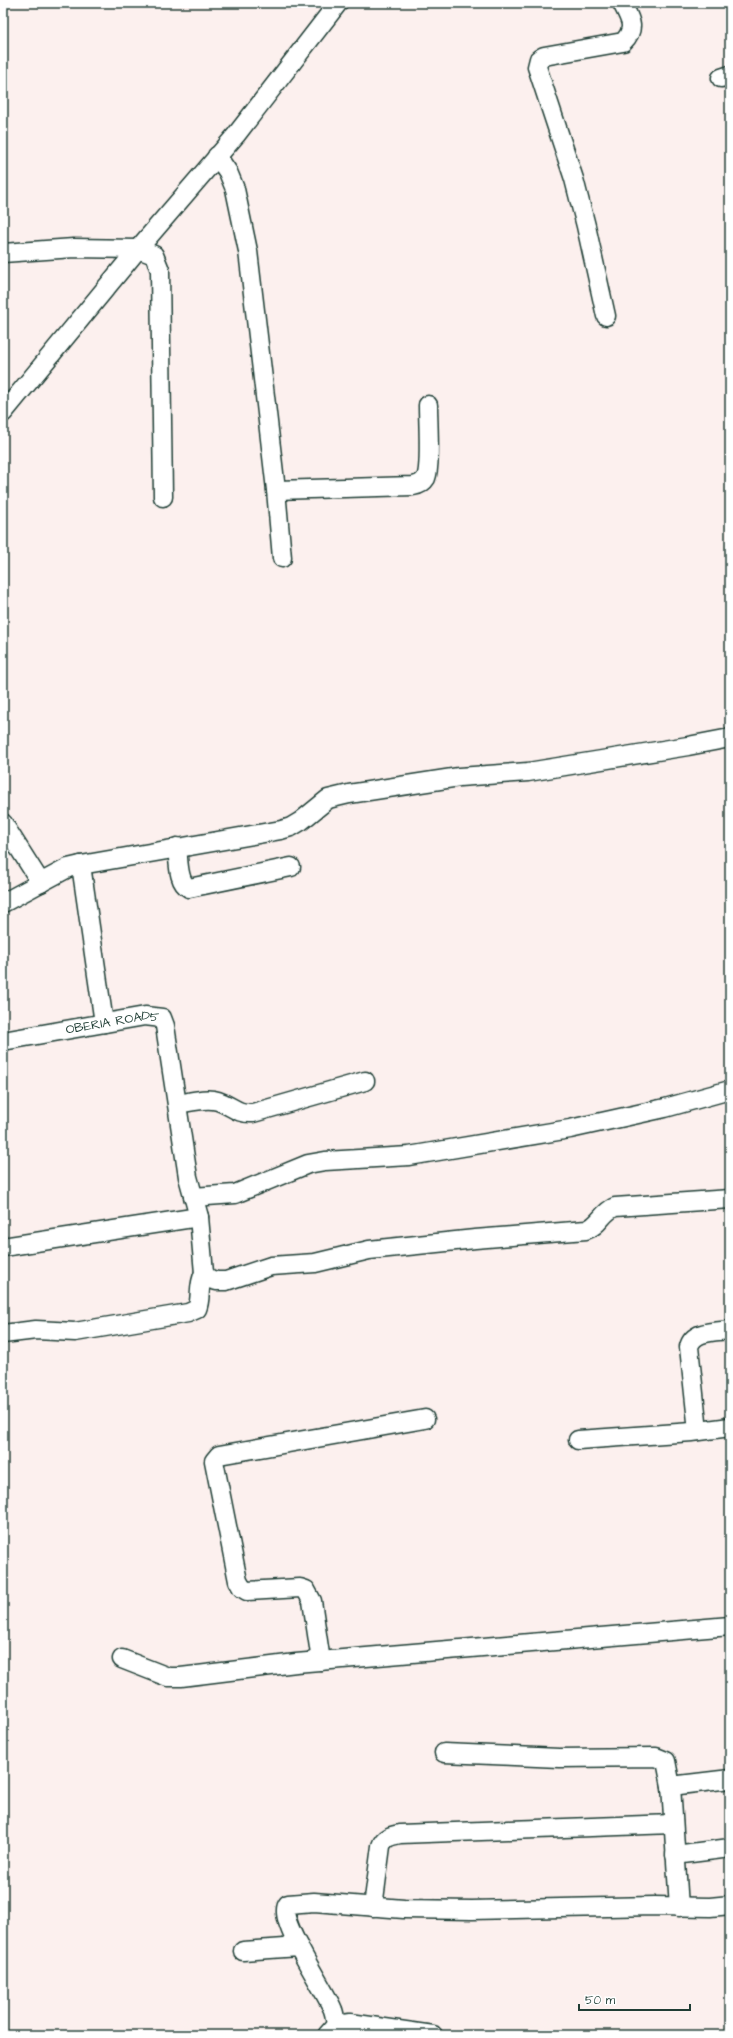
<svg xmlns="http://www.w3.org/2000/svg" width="733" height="2038" font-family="'Architects Daughter',sans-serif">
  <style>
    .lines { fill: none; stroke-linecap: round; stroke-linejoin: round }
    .minor-casing { stroke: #1f3d34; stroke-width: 21 }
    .minor { stroke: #fff; stroke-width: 18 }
    .labels { text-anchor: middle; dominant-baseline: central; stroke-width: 3; stroke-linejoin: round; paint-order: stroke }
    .street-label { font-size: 13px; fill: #1f3d34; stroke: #fff }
  </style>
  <rect width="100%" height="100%" fill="#fcf0ee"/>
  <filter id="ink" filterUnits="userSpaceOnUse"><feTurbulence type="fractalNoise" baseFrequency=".025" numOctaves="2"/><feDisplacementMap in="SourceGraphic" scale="8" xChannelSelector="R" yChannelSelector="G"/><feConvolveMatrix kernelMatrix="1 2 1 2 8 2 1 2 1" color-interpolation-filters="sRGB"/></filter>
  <g filter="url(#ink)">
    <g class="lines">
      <g class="minor-casing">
        <g id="minor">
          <path d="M721,78L730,75"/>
          <path d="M217,156L228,172L235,189L248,251L276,490L282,558"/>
          <path d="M3,253L74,248L138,249L154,255L160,270L163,497"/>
          <path d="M606,316L586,226L574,179L537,67L539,59L544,56L623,42C637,28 630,19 622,3"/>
          <path d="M3,413L138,249L236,135L338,3"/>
          <path d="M276,490L413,486C419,485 423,483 426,478C431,466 428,421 428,405"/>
          <path d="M3,823L41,883"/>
          <path d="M177,847C179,860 177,882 189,888L291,867"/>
          <path d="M81,865L104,1023"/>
          <path d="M3,903L68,868L81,865L281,830L291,827L301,821L328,799L349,794L459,777L528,772L688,746L730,738"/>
          <path id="s1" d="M3,1041L145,1016L162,1018L165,1026L188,1177L199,1217L204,1273L209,1279L217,1281H226L271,1266L315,1263L369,1250L475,1239L586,1230C599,1226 602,1212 615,1207L730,1199"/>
          <path d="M178,1104C190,1102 206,1097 218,1101C233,1106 236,1114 253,1113L365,1081"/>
          <path d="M193,1197L235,1194L308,1164L325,1161L409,1156L570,1129L665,1108L730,1090"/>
          <path d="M3,1247L199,1217"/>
          <path d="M3,1334L36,1330L75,1332L188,1313L197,1309C202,1297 197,1288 204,1273"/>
          <path d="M698,1431L689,1347C693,1330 716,1332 730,1330"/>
          <path d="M578,1440L692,1432L730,1427"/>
          <path d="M122,1659L168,1677H181L296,1663L730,1626"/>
          <path d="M321,1661L312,1601L306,1590L300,1588L247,1591L242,1588L238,1581L214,1461L219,1455L425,1419"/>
          <path d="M444,1753L559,1758L656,1757L666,1761L671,1786L679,1907"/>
          <path d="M671,1786L730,1779"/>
          <path d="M675,1855L730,1848"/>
          <path d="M373,1907L381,1846C384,1837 391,1836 400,1834L673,1824"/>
          <path d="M243,1951L299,1947"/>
          <path d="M336,2025C335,2020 335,2015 333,2010C327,1992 275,1919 288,1904L314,1902L404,1909L472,1910L654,1906L710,1907L730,1905"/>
          <path d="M327,2035L336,2025L350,2023L433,2035"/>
        </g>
      </g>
      <use href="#minor" class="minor"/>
    </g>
  </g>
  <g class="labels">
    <g class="street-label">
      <text stroke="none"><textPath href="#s1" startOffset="111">OBERIA ROAD5</textPath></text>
    </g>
  </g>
  <rect width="733" height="2038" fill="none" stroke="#fff" stroke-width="16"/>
  <rect x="8" y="8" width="717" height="2022" fill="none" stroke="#1f3d34" stroke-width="1.5" filter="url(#ink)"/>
  <path d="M579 2004v6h111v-6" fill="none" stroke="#1f3d34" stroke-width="2"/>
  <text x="585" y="2004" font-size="12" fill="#1f3d34" stroke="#ffffff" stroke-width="3" paint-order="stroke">50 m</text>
</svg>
